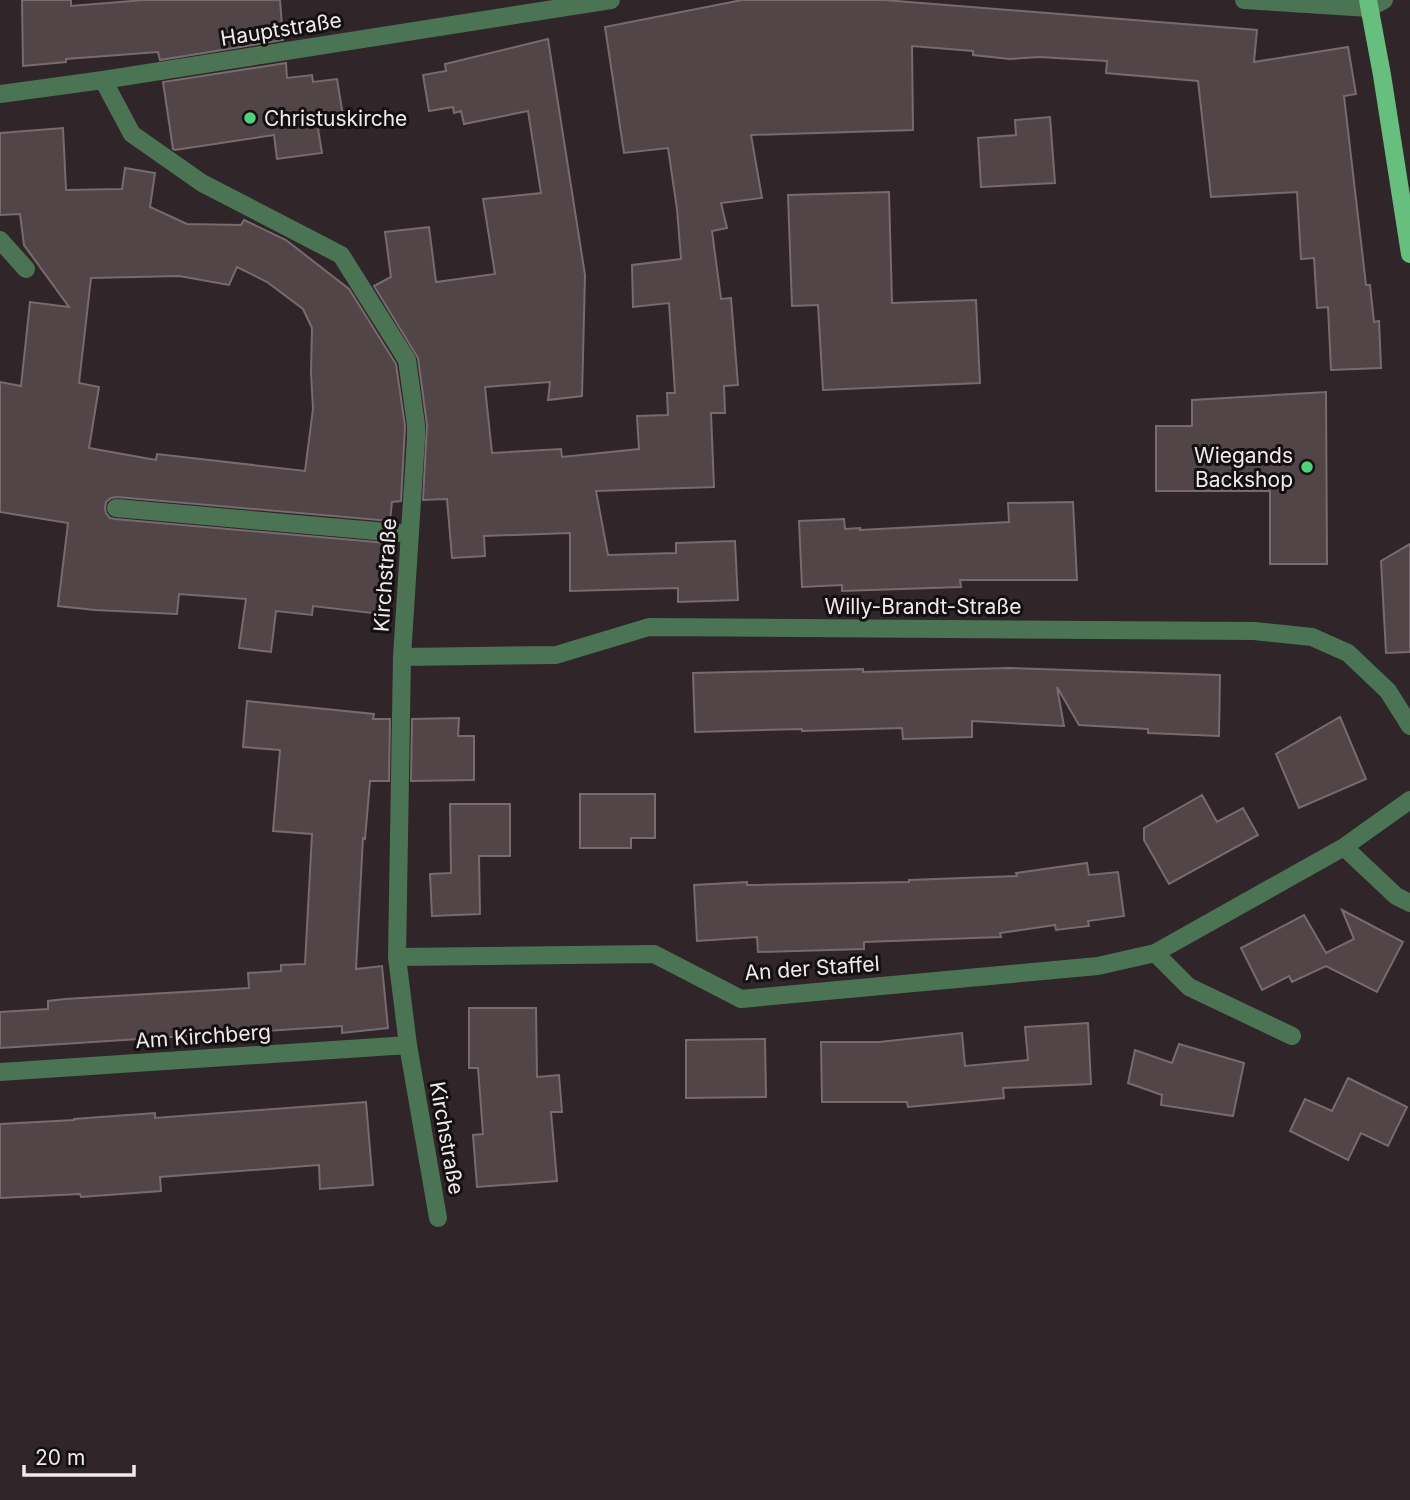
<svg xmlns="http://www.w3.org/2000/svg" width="1410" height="1500" font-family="Inter,sans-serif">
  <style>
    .building { fill: #514548; stroke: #786b6f; stroke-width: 2; fill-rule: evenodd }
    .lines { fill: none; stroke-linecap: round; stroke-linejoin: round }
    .minor { stroke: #4b7454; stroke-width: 18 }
    .major { stroke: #67bf7d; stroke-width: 18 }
    .poi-dot { fill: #4ad677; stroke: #141011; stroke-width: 2.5 }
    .labels { text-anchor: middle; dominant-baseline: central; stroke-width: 6; stroke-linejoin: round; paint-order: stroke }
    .street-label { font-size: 21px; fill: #f1eaec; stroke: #141011 }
    .poi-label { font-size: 21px; fill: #f1eaec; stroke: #141011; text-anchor: start }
  </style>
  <rect width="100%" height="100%" fill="#302528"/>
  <path class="building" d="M22,0H71V6L144,0H280L283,40L160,60L158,52L66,59V62L23,66Z
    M742,0H884L1257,30L1254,62L1348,47L1356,94L1344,96L1366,285H1370L1374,322L1379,321L1381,368L1331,370L1328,307L1317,308L1314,258L1301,259L1297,192L1211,197L1198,81L1106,73L1107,61L1039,57L1010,59L973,55V51L912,46L913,130L751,135L762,198L721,203L727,228L712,231L721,299L731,298L738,385L724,386L725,413H711L714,487L596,491L608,555L676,553V543L735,541L738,600L678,602V588L570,591V533L484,536L485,556L452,558L447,499L423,500L427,425L418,358L374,286L391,277L385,232L429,227L436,282L495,274L483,199L541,193L528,111L464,124L461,111L454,113L453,107L429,111L423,75L446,71L445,64L548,39L585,275L582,396L548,400L550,382L485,387L492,453L561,449L562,457L639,449L637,416L668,415L667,393H675L669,303L633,307L632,265L681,259L677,209L668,148L624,153L605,27Z
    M286,63L287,78L312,75L313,82L337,79L343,116L319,120L321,128L318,129L322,153L277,159L274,135L175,150L173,149L163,82Z
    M1050,117L1055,183L981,187L978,138L1016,135L1015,120Z
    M63,128L66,190L122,189L125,168L155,173L150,207L187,224L241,225L244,220L286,240L349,289L396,364L405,426L401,501L392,502L390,521L117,497L111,498L106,502L105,508L106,513L110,518L115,519L387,543L380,614L313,606L312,615L276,611L271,652L239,648L246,599L179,594L177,614L95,610L58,606L68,523L0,512V382L21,386L30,302L69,307L24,245L20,214L0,215V133ZM237,267L267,282L303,309L312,328L311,373L313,409L305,471L157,454L156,460L89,448L99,387L79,383L91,278L179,276L229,285Z
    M889,192L892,303L976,300L980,383L823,390L818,305L792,306L788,195Z
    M1326,392L1327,564H1270V491H1156V426H1192V400Z
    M1073,502L1077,580H960L961,587L842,591V585L802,587L799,521L844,519L845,529L860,528V530L1009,522L1008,503Z
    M1410,544V652L1386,653L1381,561Z
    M1009,668L1220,675L1219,736L1148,733V729L1079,725L1057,687L1064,726L972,721V737L903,739L902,728L802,731V729L695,732L693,673L863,669V672Z
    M247,701L374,714L373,719H390L389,781H370L365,839L363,838L356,969L382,966L388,1028L342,1033V1026L0,1048V1012L48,1009V1001L65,999L249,988L248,973L281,971V965L305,964L312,834L273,831L280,750L243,747Z
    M1340,717L1366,779L1299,808L1276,754Z
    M459,718L458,736H474V780L411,781L412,719Z
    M580,794H655V838H631V848H580Z
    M1202,795L1217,822L1243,808L1258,835L1169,884L1144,840V828Z
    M450,804H510V856H479L480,914L432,916L430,874L451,873Z
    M1087,863L1089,875L1118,872L1124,916L1088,921L1089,926L1056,930L1055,925L1000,933L1001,937L864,942V949L758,952L757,937L697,941L694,885L747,882V885L909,882V880L1017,876L1016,873Z
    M1342,910L1403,942L1377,992L1326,966L1292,982L1289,976L1262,990L1241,948L1304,915L1326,953L1354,939Z
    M469,1008H536L537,1077L559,1075L562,1112H551L557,1181L477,1187L473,1135L483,1134L478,1068H469Z
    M1088,1023L1091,1084L1003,1088L1004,1098L908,1107L907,1102H822L821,1042H879L962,1033L965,1066L1028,1060L1025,1027Z
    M765,1039L766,1097L686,1098V1040Z
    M1179,1044L1244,1063L1233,1116L1161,1105L1162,1095L1128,1083L1135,1050L1172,1063Z
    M1348,1078L1407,1107L1388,1146L1361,1133L1348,1160L1290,1131L1305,1099L1332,1111Z
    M366,1102L373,1185L320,1189L319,1165L160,1177L161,1191L81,1197L80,1194L0,1198V1124L74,1120V1119L155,1113V1118Z"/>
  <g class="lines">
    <path class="minor" d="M1244,0L1369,8L1384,0
      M103,80L132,134L202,183L341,255L407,360L416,425V438L402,657L397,957L408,1045L438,1218
      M0,94L103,80L611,0
      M0,240L26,269
      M116,508L410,534
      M402,657L556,655L649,627L1254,631L1312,637L1348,653L1388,691L1410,726
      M1344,847L1396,896L1410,903
      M1155,953L1189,987L1292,1036
      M397,957L654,954L741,999L1098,966L1155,953L1344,847L1410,800
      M0,1072L408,1045"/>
    <path class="major" d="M1368,0L1382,75L1410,254"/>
  </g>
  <g class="poi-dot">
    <circle cx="250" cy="118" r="7"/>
    <circle cx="1307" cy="467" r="7"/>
  </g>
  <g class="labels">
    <g class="street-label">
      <text transform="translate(281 29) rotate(-9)">Hauptstraße</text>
      <text transform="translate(385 575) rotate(-86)">Kirchstraße</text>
      <text x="923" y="606">Willy-Brandt-Straße</text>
      <text transform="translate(812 968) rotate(-4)">An der Staffel</text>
      <text transform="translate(203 1036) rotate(-4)">Am Kirchberg</text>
      <text transform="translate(447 1138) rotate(80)">Kirchstraße</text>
    </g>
    <g class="poi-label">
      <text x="264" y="118">Christuskirche</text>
      <text x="1293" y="455" text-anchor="end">Wiegands<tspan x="1293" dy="24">Backshop</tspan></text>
    </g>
  </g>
  <path d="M24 1465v10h110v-10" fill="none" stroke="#f1eaec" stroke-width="3.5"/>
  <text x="35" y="1465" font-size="21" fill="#f1eaec" stroke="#141011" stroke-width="5" paint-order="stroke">20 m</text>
</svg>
